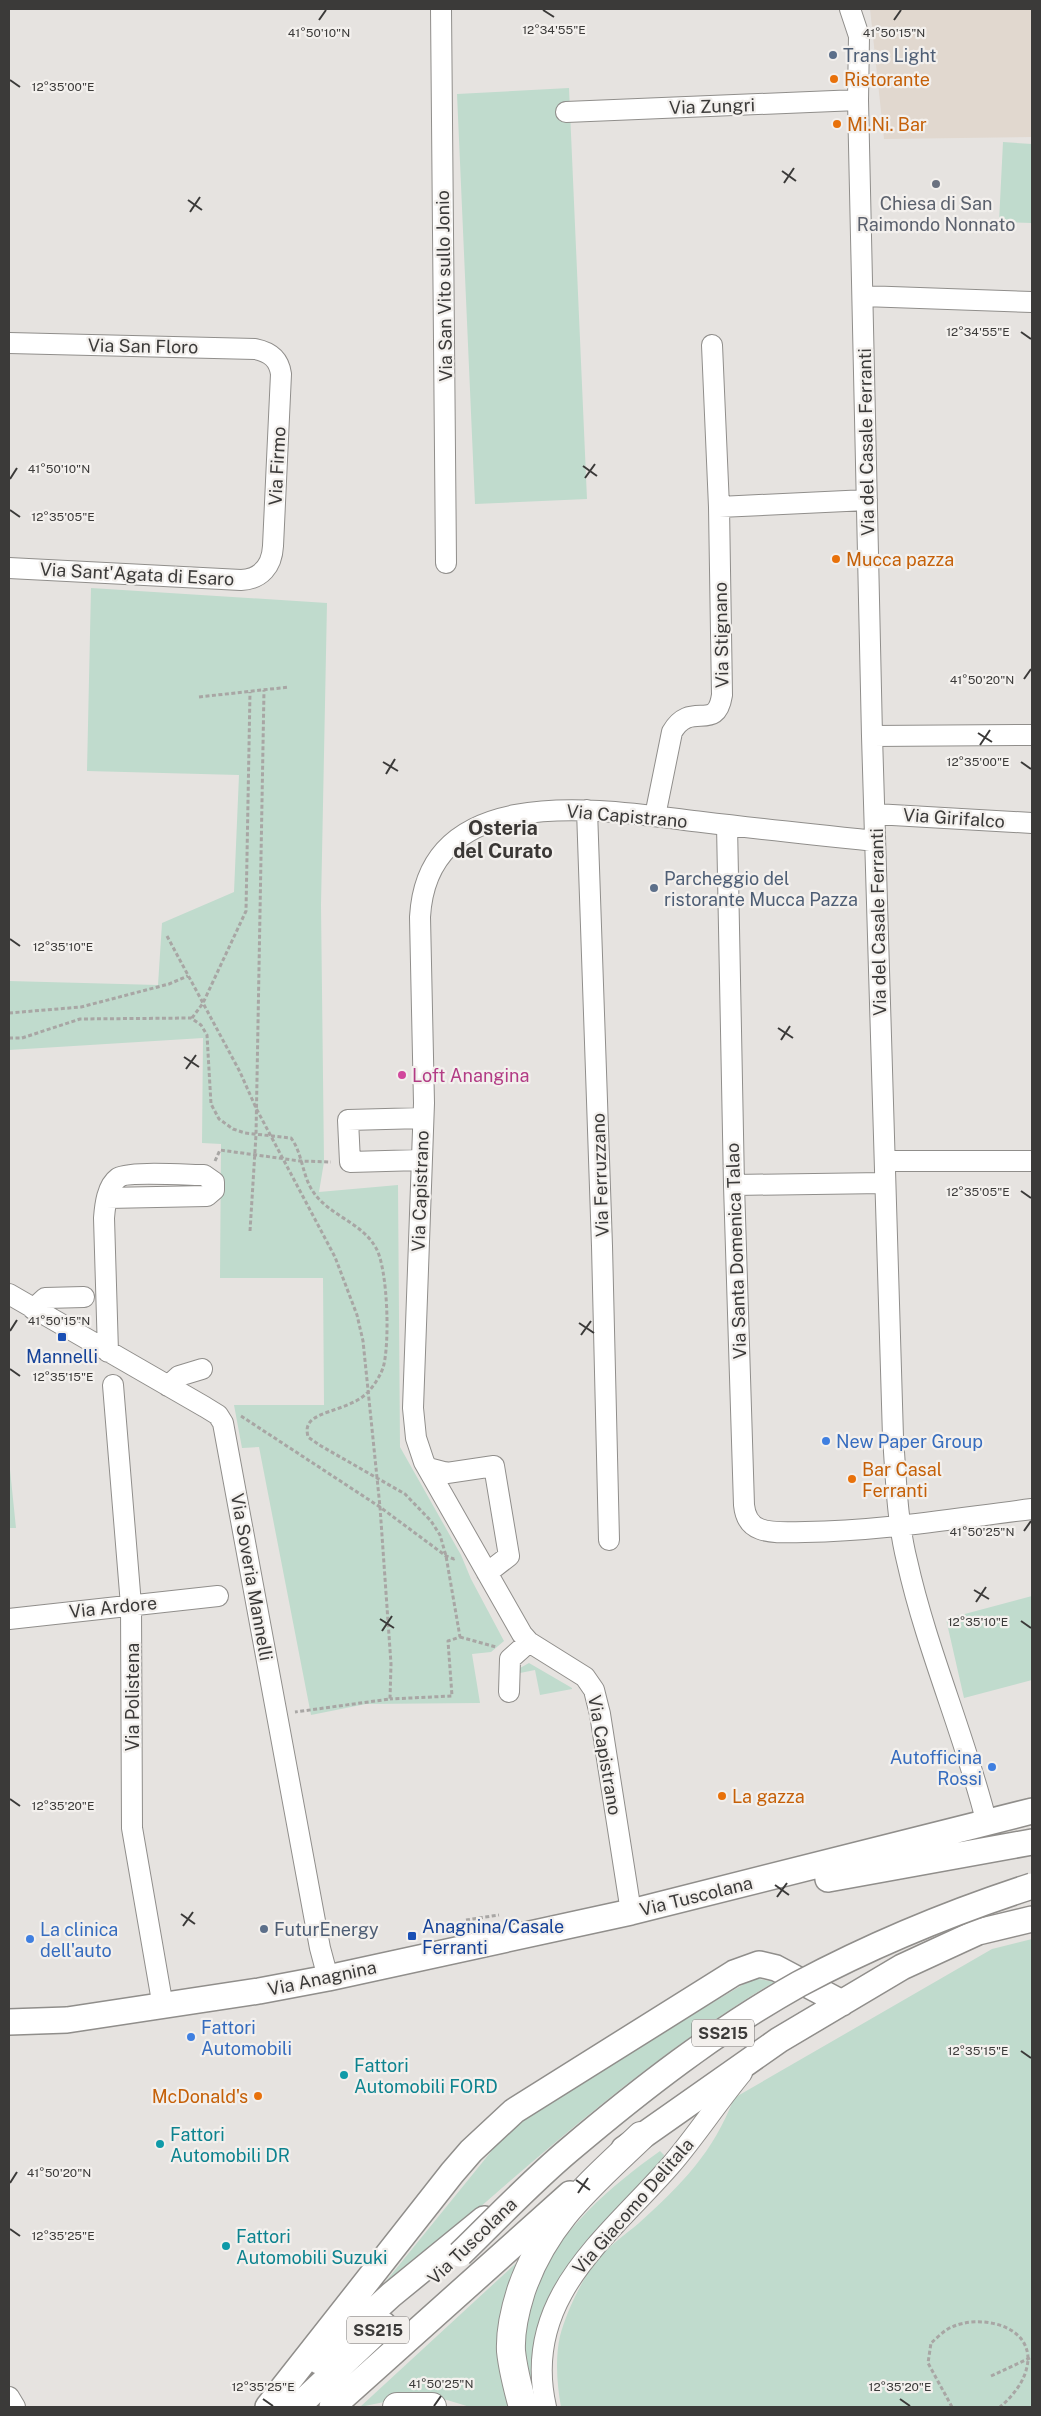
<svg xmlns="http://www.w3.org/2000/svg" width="1041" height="2416" font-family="'Public Sans',sans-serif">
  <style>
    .built { fill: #e1d8cf }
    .green { fill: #c0dbcd }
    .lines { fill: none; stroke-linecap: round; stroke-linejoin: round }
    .minor-casing { stroke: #908e8b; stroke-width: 22 }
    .major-casing { stroke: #908e8b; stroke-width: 28 }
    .highway-casing { stroke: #908e8b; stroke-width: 30 }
    .path { stroke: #a8a6a4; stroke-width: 3; stroke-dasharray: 4 2.5; stroke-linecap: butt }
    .minor { stroke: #fff; stroke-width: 20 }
    .major { stroke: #fff; stroke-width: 25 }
    .highway { stroke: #fff; stroke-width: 28 }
    .major-bridge-casing { stroke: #908e8b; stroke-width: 28; stroke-linecap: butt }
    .major-bridge { stroke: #fff; stroke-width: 25 }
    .ticks { fill: none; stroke: #3b3a39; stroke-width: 2 }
    .service-dot { fill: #5c6f8a; stroke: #f3f0ed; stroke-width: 2 }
    .food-dot { fill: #e8710a; stroke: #f3f0ed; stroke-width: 2 }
    .worship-dot { fill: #6b7280; stroke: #f3f0ed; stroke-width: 2 }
    .hotel-dot { fill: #d1479c; stroke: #f3f0ed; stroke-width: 2 }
    .transit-dot { fill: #1a4fb4; stroke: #f3f0ed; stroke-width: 2 }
    .shop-dot { fill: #3f7fe0; stroke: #f3f0ed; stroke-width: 2 }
    .culture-dot { fill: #0f9aa8; stroke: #f3f0ed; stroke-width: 2 }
    .labels { text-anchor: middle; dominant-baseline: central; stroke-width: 4.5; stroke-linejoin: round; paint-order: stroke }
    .shield { fill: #f3f0ed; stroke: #72716f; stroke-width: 1 }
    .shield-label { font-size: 16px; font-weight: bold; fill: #3b3a39 }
    .service-label { font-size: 18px; fill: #4e5e75; stroke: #f3f0ed; text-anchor: start }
    .food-label { font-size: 18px; fill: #c56008; stroke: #f3f0ed; text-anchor: start }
    .street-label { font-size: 18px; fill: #3b3a39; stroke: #f3f0ed }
    .worship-label { font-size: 18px; fill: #5b616d; stroke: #f3f0ed }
    .hotel-label { font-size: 18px; fill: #b23c85; stroke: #f3f0ed; text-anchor: start }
    .transit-label { font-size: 18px; fill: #164399; stroke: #f3f0ed }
    .shop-label { font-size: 18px; fill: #366cbe; stroke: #f3f0ed; text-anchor: start }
    .culture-label { font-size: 18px; fill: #0d838f; stroke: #f3f0ed; text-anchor: start }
    .quarter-label { font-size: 20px; font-weight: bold; fill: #3a3735; stroke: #f3f0ed }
    .ticks-label { font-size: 12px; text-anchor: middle; fill: #3b3a39; stroke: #f3f0ed; stroke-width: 4.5; stroke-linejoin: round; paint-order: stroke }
  </style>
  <rect width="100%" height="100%" fill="#e6e3e0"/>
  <path class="built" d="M870,9H1032V137L884,139Z"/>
  <path class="green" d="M569,88L587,499L475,504L457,94Z
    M1003,142L1032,144V223L999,222Z
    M91,588L327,603L321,905L324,1162L319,1192L398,1185L400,1447L461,1555L471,1579L504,1641L491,1652L472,1654L480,1703L366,1704L311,1715L259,1447L242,1448L234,1405H324L323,1278H220L221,1144L202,1143L203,1038L9,1050V981L158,985L162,923L234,892L239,775L87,771Z
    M9,1460L16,1528H9Z
    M1032,1596V1680L964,1698L946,1619Z
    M529,1663L572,1688V1689L540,1695L535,1670L520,1673V1668Z
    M1032,1939V2407H561C557,2385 555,2358 560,2336C566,2313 583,2276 599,2258C610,2245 626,2234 639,2223C682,2184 713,2153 734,2098L992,1949Z
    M754,1978L774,1982C631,2068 509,2183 383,2292L378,2291L507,2132L551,2099Z
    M660,2151L664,2155L663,2160L572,2263L534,2407C530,2389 524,2369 524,2351C521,2263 594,2198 660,2151Z
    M526,2254L515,2407H470L447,2400L431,2398L389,2401L360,2407Z"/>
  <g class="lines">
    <g class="minor-casing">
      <path id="minor" d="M441,9L446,563
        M850,9L859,36L858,100L872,736L893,1437C896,1478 897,1521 907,1561C927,1651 965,1735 987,1824
        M566,112L858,100
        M863,296L1032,302
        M9,343L255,349C270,352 279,359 281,374L273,546C272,566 261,579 241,580L9,568
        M719,507L867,500
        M872,736L1032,735
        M587,810L602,1246L609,1540
        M875,814L1032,823
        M655,816L672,732C691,699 716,734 722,695L719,507L712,345
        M727,825L734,1185L744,1505C745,1515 749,1525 760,1529C773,1534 792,1532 805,1532C881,1531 957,1518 1032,1509
        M421,1160L350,1162L348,1120L423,1118
        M885,1161H1032
        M734,1185L884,1183
        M107,1198L207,1196L214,1190V1182L204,1175C190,1175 126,1171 118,1178C107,1186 105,1205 104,1218L108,1352
        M9,1294L205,1407L218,1415L223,1423L320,1948L328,1978
        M33,1309L45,1298L84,1297
        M113,1385L131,1605L132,1828L163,2007
        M168,1386L179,1376L202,1369
        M428,1468L447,1473L494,1466L509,1556L487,1573
        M9,1619L218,1596
        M509,1692L510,1659L529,1642
        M631,1912L600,1714L594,1690L585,1677L529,1642L522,1634L424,1462L416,1438L413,1408L424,1103L420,917C428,777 608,811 702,822C760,829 817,835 875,841
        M9,2397L15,2407
        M546,2407C521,2298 608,2237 670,2166C696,2136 717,2103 742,2073"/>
    </g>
    <g class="major-casing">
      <path id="major" d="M828,1879L1032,1842
        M9,2022L67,2020L259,1991L328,1978L631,1912L1032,1811
        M624,2149L779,2040L902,1967L978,1932L1032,1919
        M319,2361L391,2295L484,2219
        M268,2407L452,2173L471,2151L514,2111L734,1973L759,1964L776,1968L842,2003
        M297,2407L384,2325
        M332,2407L570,2194"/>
    </g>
    <g class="highway-casing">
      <path id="highway" d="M397,2407H432
        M523,2407C518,2389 513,2370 511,2351C510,2331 515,2310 521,2291C545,2221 590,2185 641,2136"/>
    </g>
    <path class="path" d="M199,697L289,687
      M167,936L240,1072L256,1108L335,1257L357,1315L363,1341L380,1507L391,1664L390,1699L295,1712
      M9,1013L81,1007L169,984L188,976
      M192,1018L203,1003L246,911L250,692
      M9,1038H22L80,1019L191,1018L201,1025L207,1035L211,1104L219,1119L233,1129L245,1133L291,1138C302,1152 302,1174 312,1190C327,1215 362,1222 376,1248C388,1269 390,1345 383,1368C380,1376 375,1384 369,1391C353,1409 320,1410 310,1422C306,1427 307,1432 308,1437L321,1446L405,1494L431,1521L440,1535L446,1556L460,1637L448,1641L452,1696L390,1699
      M215,1161L220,1150L300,1161L331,1162
      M250,1231L256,1135L264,690
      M241,1416L380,1507L446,1556L454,1559L456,1558
      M460,1637L496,1647
      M466,1920L499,1915
      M991,2376L1032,2357
      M952,2407L928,2363L931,2343C937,2338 944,2330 952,2327C977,2315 1028,2323 1028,2359C1027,2379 1014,2395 1000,2407"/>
    <use href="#minor" class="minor"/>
    <use href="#major" class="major"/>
    <use href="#highway" class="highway"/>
    <g class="major-bridge-casing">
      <path id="major-bridge" d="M460,2254C496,2219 531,2182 569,2150C641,2089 717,2030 799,1984C874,1944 952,1912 1032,1886"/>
    </g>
    <use href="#major-bridge" class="major-bridge"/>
  </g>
  <path class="ticks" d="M543,10L554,17M319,20L326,10M894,20L901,10M10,80L20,87M782,171L796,181M784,183L794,168M188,200L202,210M190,212L200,197M1021,332L1031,339M583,466L597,476M585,478L595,464M10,479L17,468M10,510L20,517M1024,679L1031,669M978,733L992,742M980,745L990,730M383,762L398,771M1021,762L1031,769M386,774L395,759M10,939L20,946M778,1028L793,1038M781,1040L790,1026M184,1057L199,1067M186,1069L196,1055M1021,1191L1031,1198M579,1323L594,1333M10,1331L17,1320M581,1335L591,1321M10,1369L20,1376M1024,1531L1031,1521M974,1590L989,1599M976,1602L986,1587M380,1619L394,1628M1021,1621L1031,1628M382,1631L392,1616M10,1799L20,1806M775,1885L789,1895M777,1897L787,1883M181,1914L195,1924M183,1926L193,1912M1021,2051L1031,2058M576,2180L590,2190M10,2183L17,2172M578,2193L588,2178M10,2229L20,2236M263,2399L273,2406M900,2399L910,2406M434,2406L441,2396"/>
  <g class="service-dot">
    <circle cx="833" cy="55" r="5"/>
    <circle cx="654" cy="888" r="5"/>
    <circle cx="264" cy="1929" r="5"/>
  </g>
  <g class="food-dot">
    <circle cx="834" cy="79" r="5"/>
    <circle cx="837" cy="124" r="5"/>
    <circle cx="836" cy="559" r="5"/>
    <circle cx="852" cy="1479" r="5"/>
    <circle cx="722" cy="1796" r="5"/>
    <circle cx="258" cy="2096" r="5"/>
  </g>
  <circle class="worship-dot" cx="936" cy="184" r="5"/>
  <circle class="hotel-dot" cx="402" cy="1075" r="5"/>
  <g class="transit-dot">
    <rect x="57" y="1332" width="10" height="10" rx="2.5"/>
    <rect x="407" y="1931" width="10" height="10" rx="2.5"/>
  </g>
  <g class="shop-dot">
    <circle cx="826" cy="1441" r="5"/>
    <circle cx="992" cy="1767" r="5"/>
    <circle cx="30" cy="1939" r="5"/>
    <circle cx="191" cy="2037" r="5"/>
  </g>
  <g class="culture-dot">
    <circle cx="344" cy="2075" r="5"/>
    <circle cx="160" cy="2144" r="5"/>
    <circle cx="226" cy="2246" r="5"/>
  </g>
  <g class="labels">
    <g class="shield">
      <rect x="692" y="2019.5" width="62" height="27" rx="4"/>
      <rect x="347" y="2316.5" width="62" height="27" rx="4"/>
    </g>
    <g class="shield-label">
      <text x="723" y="2033">SS215</text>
      <text x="378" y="2330">SS215</text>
    </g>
    <g class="service-label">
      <text x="843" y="55">Trans Light</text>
      <text x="664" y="878">Parcheggio del<tspan x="664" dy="21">ristorante Mucca Pazza</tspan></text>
      <text x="274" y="1929">FuturEnergy</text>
    </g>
    <g class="food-label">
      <text x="844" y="79">Ristorante</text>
      <text x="847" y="124">Mi.Ni. Bar</text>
      <text x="846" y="559">Mucca pazza</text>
      <text x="862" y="1469">Bar Casal<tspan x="862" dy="21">Ferranti</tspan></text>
      <text x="732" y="1796">La gazza</text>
      <text x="248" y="2096" text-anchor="end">McDonald's</text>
    </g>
    <g class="street-label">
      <text transform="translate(712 106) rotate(-2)">Via Zungri</text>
      <text transform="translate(444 286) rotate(-91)">Via San Vito sullo Jonio</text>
      <text transform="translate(143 346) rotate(1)">Via San Floro</text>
      <text transform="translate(866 442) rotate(-91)">Via del Casale Ferranti</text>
      <text transform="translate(277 466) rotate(-87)">Via Firmo</text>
      <text transform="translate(137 574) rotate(3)">Via Sant'Agata di Esaro</text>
      <text transform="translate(721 635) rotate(-91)">Via Stignano</text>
      <text transform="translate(627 816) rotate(5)">Via Capistrano</text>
      <text transform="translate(954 818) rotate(4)">Via Girifalco</text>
      <text transform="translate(878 922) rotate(-91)">Via del Casale Ferranti</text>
      <text transform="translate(600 1175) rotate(-92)">Via Ferruzzano</text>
      <text transform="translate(420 1191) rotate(-88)">Via Capistrano</text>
      <text transform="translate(736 1251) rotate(-92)">Via Santa Domenica Talao</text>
      <text transform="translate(252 1577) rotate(80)">Via Soveria Mannelli</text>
      <text transform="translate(113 1607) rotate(-6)">Via Ardore</text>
      <text transform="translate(132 1697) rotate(-90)">Via Polistena</text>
      <text transform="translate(605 1755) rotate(80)">Via Capistrano</text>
      <text transform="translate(696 1896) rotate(-14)">Via Tuscolana</text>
      <text transform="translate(322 1978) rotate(-12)">Via Anagnina</text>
      <text transform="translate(633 2206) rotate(-49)">Via Giacomo Delitala</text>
      <text transform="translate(472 2241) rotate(-44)">Via Tuscolana</text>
    </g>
    <g class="worship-label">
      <text x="936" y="203">Chiesa di San<tspan x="936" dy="21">Raimondo Nonnato</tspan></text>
    </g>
    <g class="hotel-label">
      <text x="412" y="1075">Loft Anangina</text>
    </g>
    <g class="transit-label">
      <text x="62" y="1356">Mannelli</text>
      <text x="422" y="1926" text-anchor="start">Anagnina/Casale<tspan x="422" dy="21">Ferranti</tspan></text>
    </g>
    <g class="shop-label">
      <text x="836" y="1441">New Paper Group</text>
      <text x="982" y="1757" text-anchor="end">Autofficina<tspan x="982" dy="21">Rossi</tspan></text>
      <text x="40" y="1929">La clinica<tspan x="40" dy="21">dell'auto</tspan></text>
      <text x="201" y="2027">Fattori<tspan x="201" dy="21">Automobili</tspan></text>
    </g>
    <g class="culture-label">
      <text x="354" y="2065">Fattori<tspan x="354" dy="21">Automobili FORD</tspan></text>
      <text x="170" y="2134">Fattori<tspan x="170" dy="21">Automobili DR</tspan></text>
      <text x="236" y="2236">Fattori<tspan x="236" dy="21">Automobili Suzuki</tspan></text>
    </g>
    <g class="quarter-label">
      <text x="503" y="828">Osteria<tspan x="503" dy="23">del Curato</tspan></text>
    </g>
  </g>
  <g class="ticks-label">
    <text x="554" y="34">12°34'55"E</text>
    <text x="319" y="37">41°50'10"N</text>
    <text x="894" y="37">41°50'15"N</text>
    <text x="63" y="91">12°35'00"E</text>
    <text x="978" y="336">12°34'55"E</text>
    <text x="59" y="473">41°50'10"N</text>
    <text x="63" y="521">12°35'05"E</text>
    <text x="982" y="684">41°50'20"N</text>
    <text x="978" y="766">12°35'00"E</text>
    <text x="63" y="951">12°35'10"E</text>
    <text x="978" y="1196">12°35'05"E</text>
    <text x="59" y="1325">41°50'15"N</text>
    <text x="63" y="1381">12°35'15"E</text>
    <text x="982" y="1536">41°50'25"N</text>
    <text x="978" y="1626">12°35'10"E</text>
    <text x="63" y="1810">12°35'20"E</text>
    <text x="978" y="2055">12°35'15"E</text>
    <text x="59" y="2177">41°50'20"N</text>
    <text x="63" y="2240">12°35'25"E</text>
    <text x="441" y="2388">41°50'25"N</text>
    <text x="263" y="2391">12°35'25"E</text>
    <text x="900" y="2391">12°35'20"E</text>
  </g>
  <rect width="1041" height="2416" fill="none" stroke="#3b3a39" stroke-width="20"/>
</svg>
